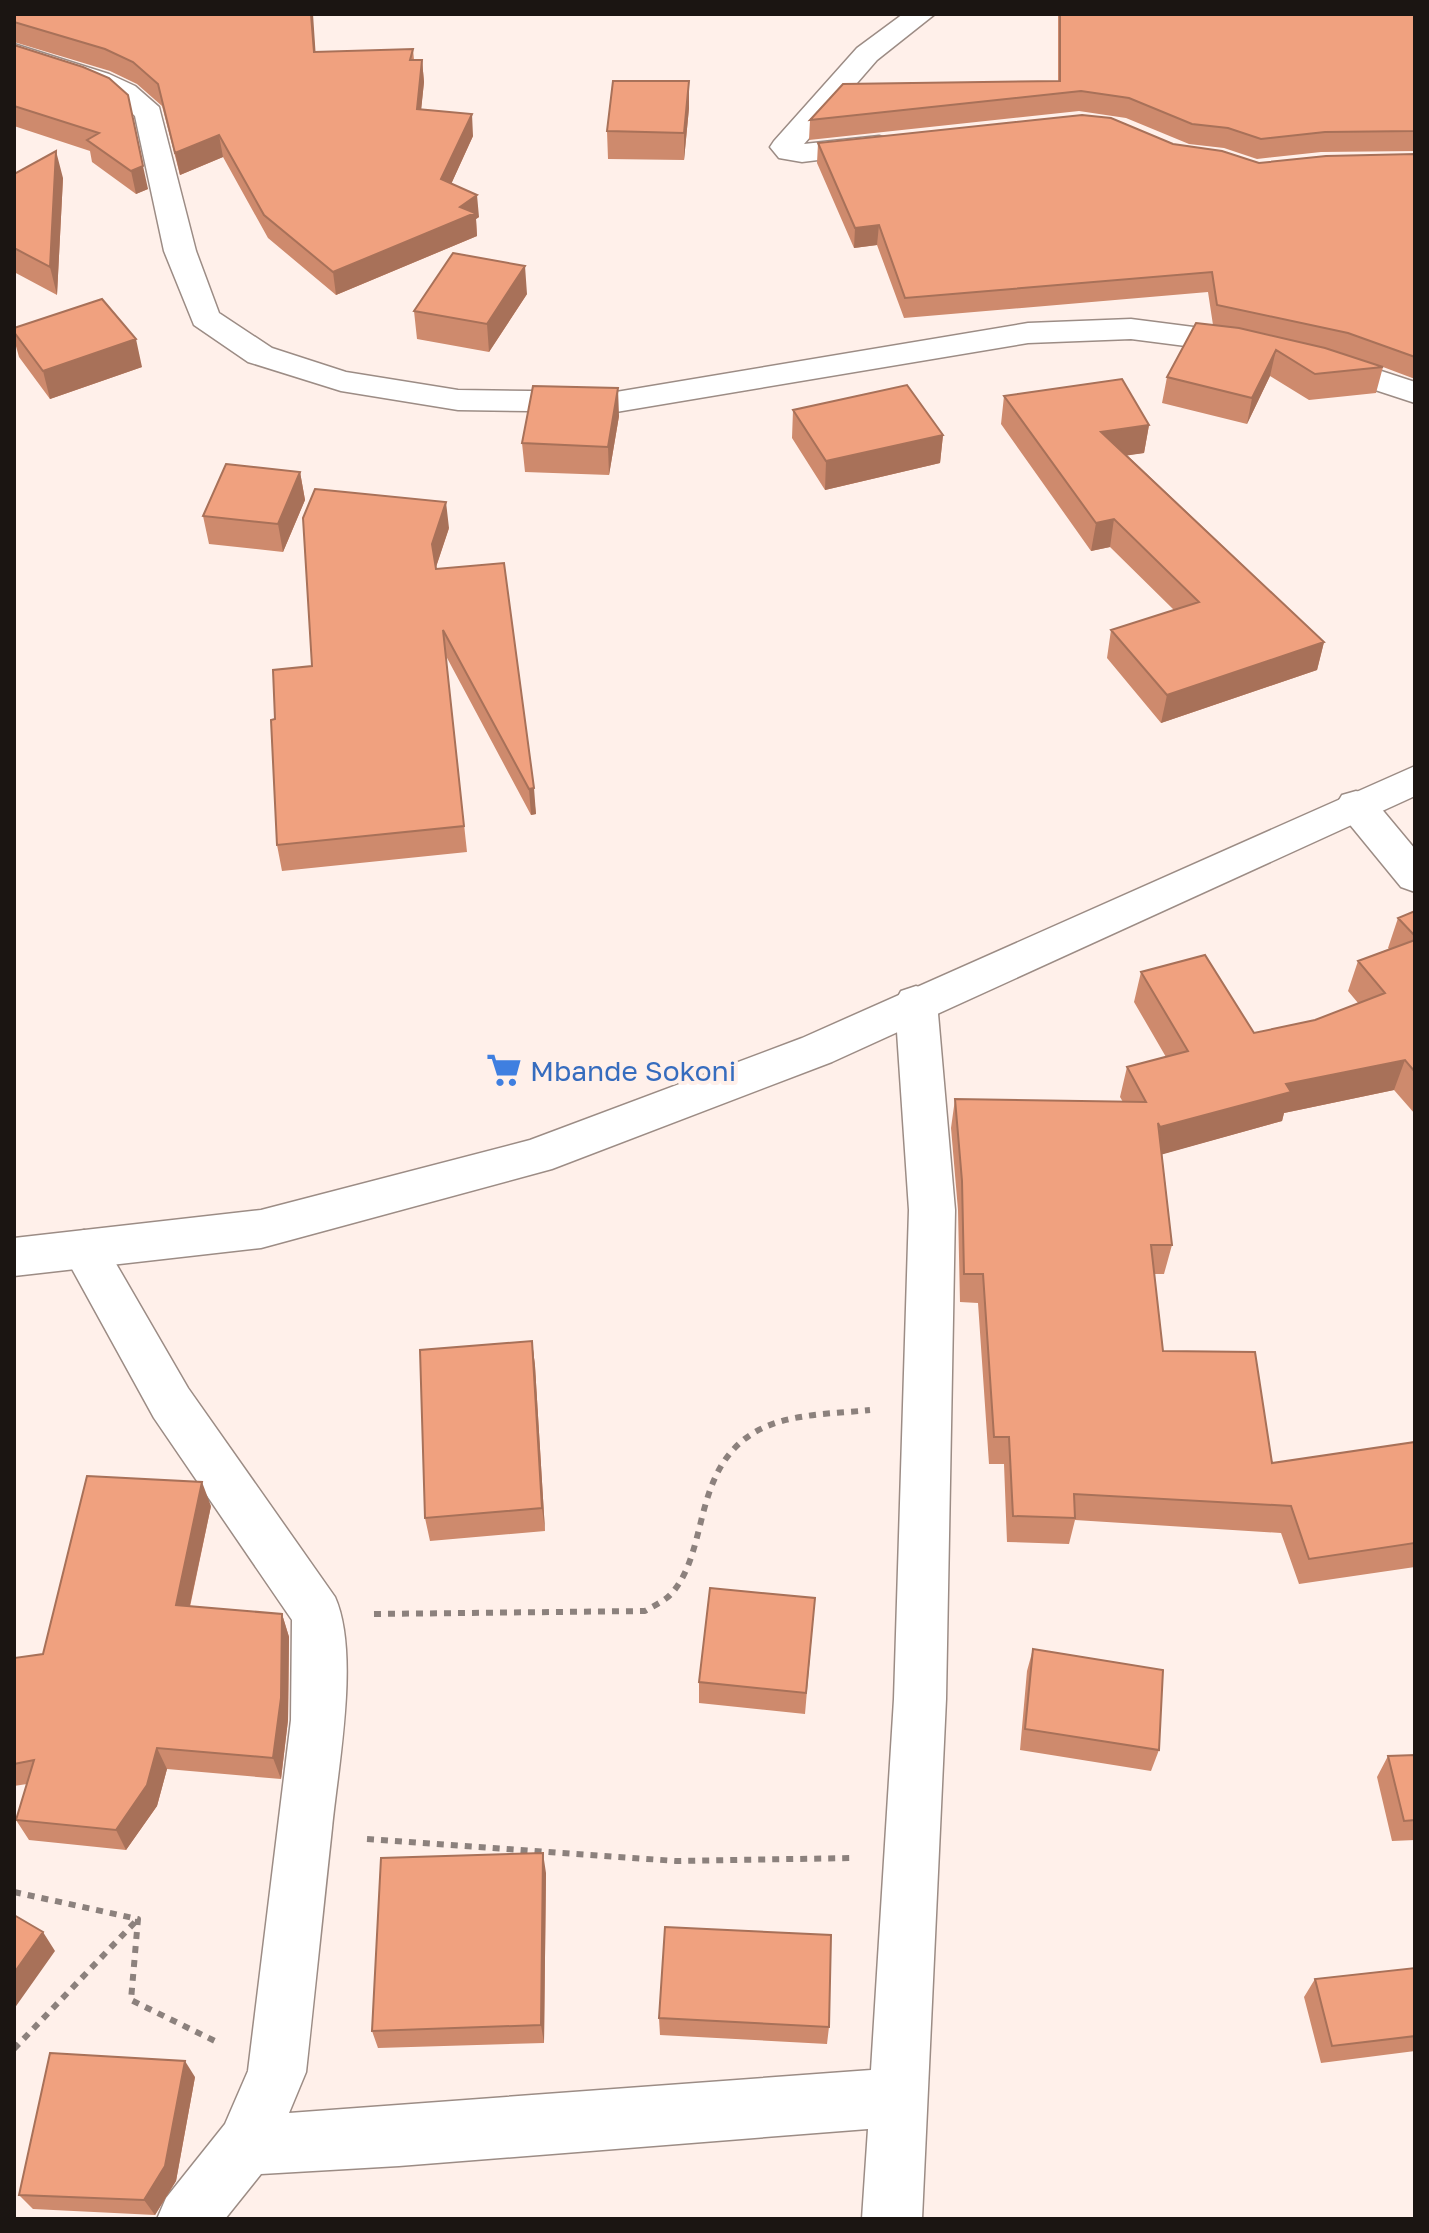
<svg xmlns="http://www.w3.org/2000/svg" width="1429" height="2233" font-family="'Golos Text',sans-serif">
  <style>
    .lines { fill: none; stroke-linecap: round; stroke-linejoin: round }
    .minor-casing { stroke: #9c8c85; stroke-width: 3 }
    .primary-casing { stroke: #9c8c85; stroke-width: 3 }
    .path { stroke: #8c817d; stroke-width: 6; stroke-dasharray: 7 7; stroke-linecap: butt }
    .minor { fill: #fff; fill-rule: evenodd }
    .primary { fill: #fff; fill-rule: evenodd }
    .wall { fill: #ce8a6d }
    .shaded-wall { fill: #a87159 }
    .building { fill: #f0a17f; stroke: #a87159; stroke-width: 2 }
    .labels { text-anchor: middle; dominant-baseline: central; stroke-width: 8; stroke-linejoin: round; paint-order: stroke }
    .shop-label { font-size: 28px; fill: #366cbe; stroke: #fff0ea; text-anchor: start }
  </style>
  <rect width="100%" height="100%" fill="#fff0ea"/>
  <g class="lines">
    <g class="minor-casing">
      <path id="minor" d="M903,14H935L877,60L804,144L879,136L890,139L894,145L890,151L802,162L779,158L770,147L774,141L857,48Z
        M14,44L109,74L135,86L159,107L196,251L219,313L272,348L346,372L458,390L616,392L1028,323L1131,319L1248,334L1260,337L1264,344L1260,351L1248,354L1131,339L1028,343L616,412L458,410L341,391L248,362L194,325L164,251L135,116L115,98L89,86L14,62Z
        M1323,352L1415,382V403L1311,369L1306,362L1311,355Z
        M1356,791L1370,795L1415,849V892L1401,887L1342,815L1336,805L1342,795Z
        M916,986L931,991L937,1002L955,1210L946,1699L922,2219H862L868,2129L399,2166L261,2174L225,2219H157L166,2198L225,2124L248,2071L291,1720L292,1620L154,1418L61,1249L68,1236L84,1230L100,1236L188,1388L335,1597C360,1653 338,1766 332,1828C323,1909 315,1991 306,2072L289,2113L871,2070L894,1699L909,1210L895,1002L901,991Z"/>
    </g>
    <g class="primary-casing">
      <path id="primary" d="M1415,766V796L832,1062L552,1169L261,1248L14,1276V1238L261,1210L530,1140L802,1038Z"/>
    </g>
    <path class="path" d="M374,1614L645,1611C653,1606 665,1601 671,1594C710,1551 691,1470 755,1432C788,1413 833,1414 870,1410
      M367,1839L676,1861L852,1858
      M14,1892L138,1919L131,2000L219,2043
      M14,2049L137,1920"/>
    <use href="#minor" class="minor"/>
    <use href="#primary" class="primary"/>
  </g>
  <path class="wall" d="M14,14L315,52L413,49L414,60H422L424,82L421,109L473,136L451,184L479,217L476,219L477,236L336,295L268,238L223,157L180,175L162,106L137,84L110,71L14,42Z
    M1058,14H1415V151L1321,152L1257,159L1224,148L1189,144L1126,118L1079,111L809,140L810,120L1058,81Z
    M14,45L83,67L148,189L136,194L92,162L90,151L14,126Z
    M689,81V108L684,160L608,159L607,131Z
    M818,143L1173,144L1259,163L1415,154V379L1383,367L1376,393L1309,400L1270,376L1247,424L1162,403L1167,377L1213,325L1208,292L904,318L877,245L854,248L817,163Z
    M14,174L63,178L57,295L14,272Z
    M527,294L489,352L417,339L414,311Z
    M14,328L142,367L50,399L19,357L14,339Z
    M1004,396L1149,425L1144,453L1127,455L1324,642L1317,670L1161,723L1107,658L1111,630L1174,610L1110,547L1091,551L1001,424Z
    M793,410L943,435L940,463L825,490L792,438Z
    M619,416L609,475L525,472L522,443Z
    M300,472L305,500L283,552L209,544L203,516Z
    M449,528L436,567V569L504,563L536,814L531,815L446,656L467,852L282,871L277,845L275,719L312,666Z
    M1415,911V1114L1394,1090L1284,1113L1282,1121L1162,1154L1172,1245L1164,1274H1154L1163,1351L1272,1463L1415,1442V1567L1299,1584L1281,1533L1075,1520L1069,1544L1007,1542L1004,1464H989L978,1303L960,1302L958,1210L951,1128L955,1099L1123,1102L1120,1097L1127,1067L1166,1057L1134,1002L1141,972L1254,1033L1315,1020L1358,1003L1348,991L1358,961L1389,949L1388,948L1398,918Z
    M532,1341L535,1366L545,1531L430,1541L425,1518Z
    M211,1506L190,1607L282,1614L289,1637L288,1720L281,1779L167,1769L157,1806L126,1850L29,1840L16,1820L27,1784L14,1786V1658L43,1654Z
    M815,1598L805,1714L699,1703V1682Z
    M1033,1649L1159,1750L1151,1771L1020,1750L1027,1671Z
    M1415,1755V1840L1392,1841L1377,1777L1388,1756Z
    M546,1873L544,2043L378,2048L372,2031Z
    M1415,1968V2051L1321,2063L1304,1997L1315,1979Z
    M659,2018L829,2027L827,2044L660,2035Z
    M195,2077L176,2181L155,2215L33,2209L19,2195Z"/>
  <path class="shaded-wall" d="M311,14H313L317,74L314,52Z
    M422,60L424,82L419,131L417,109Z
    M689,81V108L684,160V133Z
    M472,114L473,136L443,202L441,179Z
    M219,135L223,157L180,175L175,153Z
    M56,151L63,178L57,295L50,267Z
    M143,166L148,189L136,194L131,171Z
    M477,195L479,217L476,219L477,236L336,295L333,272L460,207Z
    M879,225L877,245L854,248L855,228Z
    M525,266L527,294L489,352L487,324Z
    M136,339L142,367L50,399L43,371Z
    M1276,350L1270,376L1247,424L1252,398Z
    M618,388L619,416L609,475L608,447Z
    M1149,425L1144,453L1097,460L1101,432Z
    M943,435L940,463L825,490L826,461Z
    M300,472L305,500L283,552L278,524Z
    M446,502L449,528L435,570L432,544Z
    M1114,519L1110,547L1091,551L1096,523Z
    M1324,642L1317,670L1161,723L1167,695Z
    M534,788L536,814L531,815L529,789Z
    M1405,1060L1394,1090L1284,1113L1282,1121L1153,1157L1160,1127L1286,1084Z
    M532,1341L535,1366L545,1531L542,1508Z
    M202,1482L211,1506L185,1628L176,1605Z
    M282,1614L289,1637L288,1720L281,1779L273,1758Z
    M157,1748L167,1769L157,1806L126,1850L116,1830Z
    M543,1853L546,1873L544,2043L541,2025Z
    M43,1932L55,1951L14,2009V1973Z
    M185,2061L195,2077L176,2181L155,2215L144,2200Z"/>
  <path class="building" d="M14,14H311L314,52L413,49L410,60H422L417,109L472,114L441,179L477,195L460,207L475,213L333,272L264,215L219,135L175,153L158,84L133,62L105,49L14,22Z
    M1060,14H1415V131L1325,132L1261,139L1228,128L1192,124L1129,98L1081,91L810,120L843,84L1060,81Z
    M14,45L83,67L109,78L128,95L143,166L131,171L87,140L99,133L14,106Z
    M613,81H689L684,133L607,131Z
    M1082,115L1111,118L1173,144L1222,151L1259,163L1326,156L1415,154V357L1348,333L1217,305L1212,272L905,298L879,225L855,228L818,143Z
    M56,151L50,267L14,248V174Z
    M453,253L525,266L487,324L414,311Z
    M102,299L136,339L43,371L14,332V328Z
    M1196,323L1239,328L1325,348L1383,367L1315,374L1276,350L1252,398L1167,377Z
    M1122,379L1149,425L1101,432L1324,642L1167,695L1111,630L1199,602L1114,519L1096,523L1004,396Z
    M907,385L943,435L826,461L793,410Z
    M533,386L618,388L608,447L522,443Z
    M226,464L300,472L278,524L203,516Z
    M315,489L446,502L432,544L436,569L504,563L534,788L529,789L443,630L464,826L277,845L271,720L275,719L273,670L312,666L303,518Z
    M1415,911V936L1398,918Z
    M1415,940V1072L1405,1060L1286,1084L1291,1092L1160,1127L1158,1123L1172,1245H1151L1163,1351L1255,1352L1272,1463L1415,1442V1543L1309,1559L1291,1506L1074,1494L1075,1518L1013,1516L1009,1437H994L983,1274H964L962,1181L955,1099L1146,1102L1127,1067L1188,1051L1141,972L1205,955L1254,1033L1315,1020L1385,993L1358,961Z
    M532,1341L542,1508L425,1518L420,1350Z
    M87,1476L202,1482L176,1605L282,1614L281,1698L273,1758L157,1748L147,1785L116,1830L16,1820L34,1760L14,1764V1658L43,1654Z
    M710,1588L815,1598L806,1693L699,1682Z
    M1033,1649L1163,1670L1159,1750L1025,1729Z
    M1415,1755V1820L1404,1821L1388,1756Z
    M543,1853L541,2025L372,2031L381,1858Z
    M14,1915L43,1932L14,1973Z
    M665,1927L831,1935L829,2027L659,2018Z
    M1415,1968V2036L1332,2046L1315,1979Z
    M50,2053L185,2061L165,2166L144,2200L19,2195Z"/>
  <defs>
    <g id="supermarket-bare" transform="scale(2.76)"><path d="M-6-5.5h2.5l.6 2H6L4.5 2H-2.5L-4.4-4H-6ZM-1.5 3.2a1.3 1.3 0 1 0 .1 0ZM3 3.2a1.3 1.3 0 1 0 .1 0Z" fill="#3f7fe0" stroke="#fff0ea" stroke-width="2.5" paint-order="stroke"/></g>
  </defs>
  <g fill-rule="evenodd">
    <use href="#supermarket-bare" x="504" y="1070"/>
  </g>
  <g class="labels">
    <g class="shop-label">
      <text x="530" y="1070">Mbande Sokoni</text>
    </g>
  </g>
  <rect width="1429" height="2233" fill="none" stroke="#1b1512" stroke-width="32"/>
</svg>
